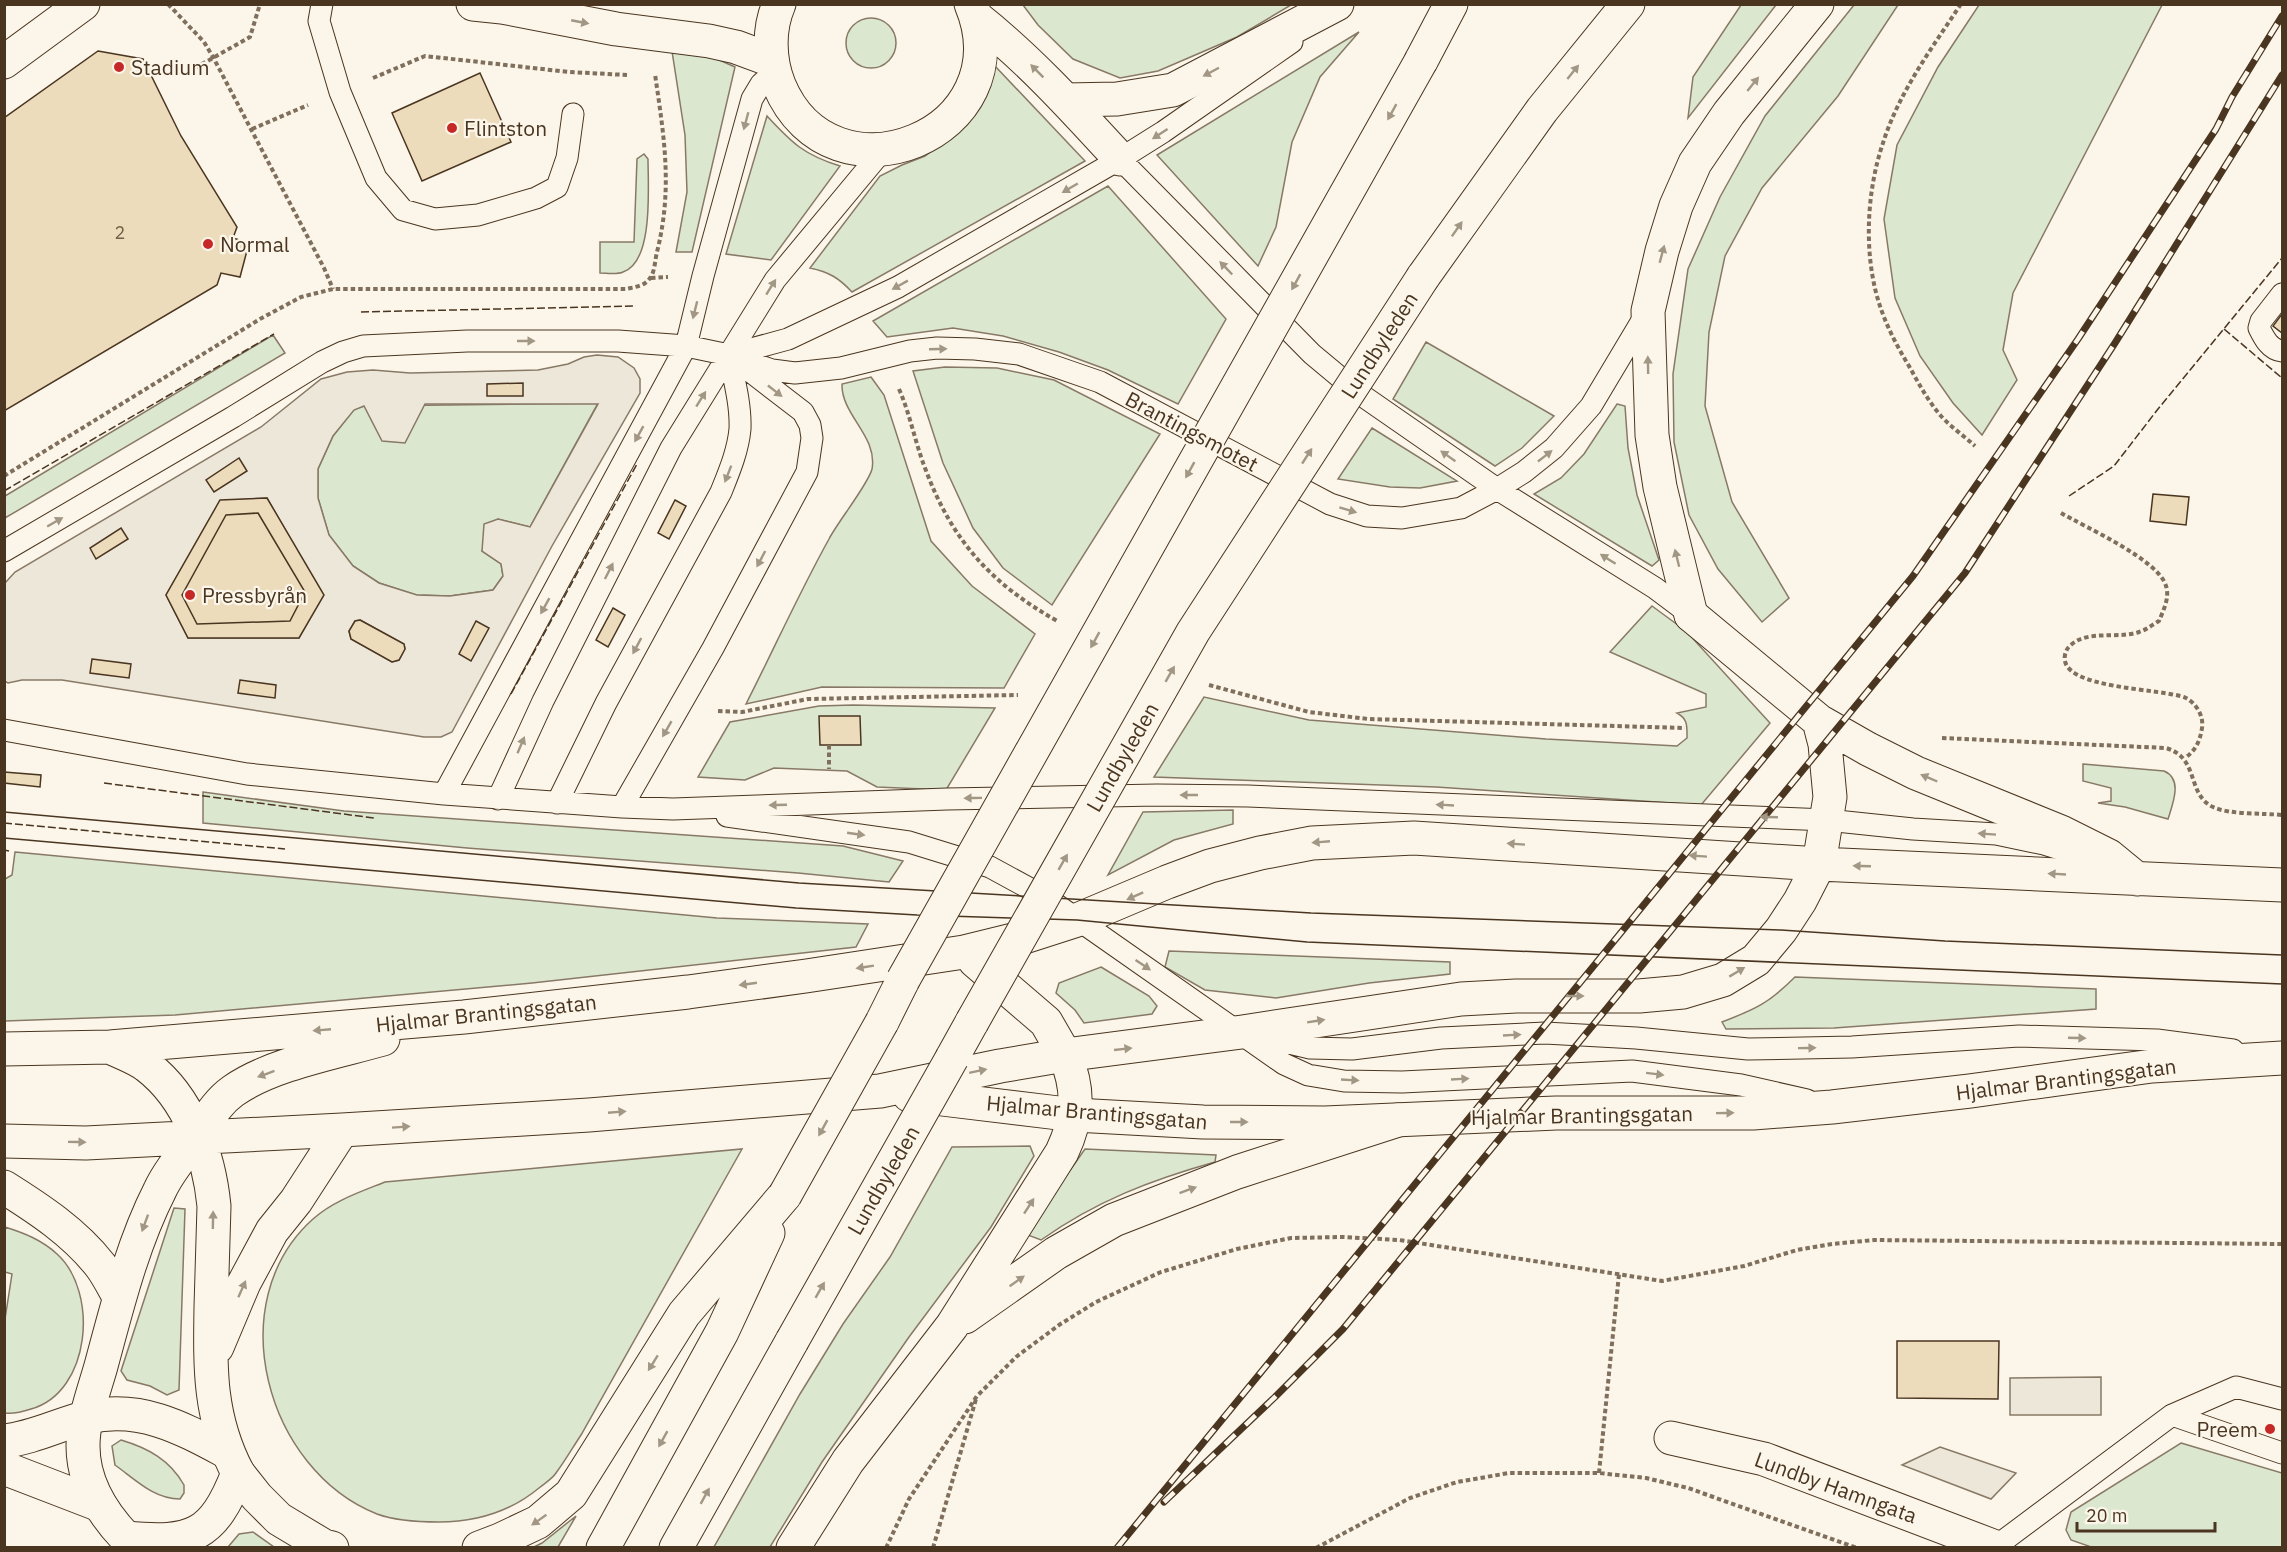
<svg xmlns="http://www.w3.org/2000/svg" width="2287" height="1552" font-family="'IBM Plex Sans',sans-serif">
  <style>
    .green { fill: #dce7d0; stroke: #887966; stroke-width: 1.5 }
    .parking { fill: #ede7d9; stroke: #887966; stroke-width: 1.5; fill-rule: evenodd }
    .building { fill: #ecdcbc; stroke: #4a3520; stroke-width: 1.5; fill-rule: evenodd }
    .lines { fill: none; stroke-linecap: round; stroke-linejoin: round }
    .service-casing { stroke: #4a3520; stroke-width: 23 }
    .minor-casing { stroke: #4a3520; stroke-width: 35 }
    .secondary-casing { stroke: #4a3520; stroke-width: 35 }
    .motorway-casing { stroke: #4a3520; stroke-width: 35 }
    .path { stroke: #7f6f5c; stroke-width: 4; stroke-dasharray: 4.5 3; stroke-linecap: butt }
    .service { stroke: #fbf6e9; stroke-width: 21 }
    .minor { stroke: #fbf6e9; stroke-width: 33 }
    .secondary { stroke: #fbf6e9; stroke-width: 33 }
    .motorway { stroke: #fbf6e9; stroke-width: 33 }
    .tram { stroke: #4a3520; stroke-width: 1.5 }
    .rail-casing { stroke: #4a3520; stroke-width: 7 }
    .rail { stroke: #fbf6e9; stroke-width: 4.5; stroke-dasharray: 14; stroke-linecap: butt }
    .motorway-bridge-casing { stroke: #4a3520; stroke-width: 35; stroke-linecap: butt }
    .motorway-bridge { stroke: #fbf6e9; stroke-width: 33 }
    .fence { stroke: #4a3520; stroke-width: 1.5; stroke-dasharray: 8 3; stroke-linecap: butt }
    .oneway { fill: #a29684 }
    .poi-dot { fill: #c62828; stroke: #fbf6e9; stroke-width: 2 }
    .labels { text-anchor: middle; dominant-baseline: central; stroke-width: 4.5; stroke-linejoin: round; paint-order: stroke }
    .number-label { font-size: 18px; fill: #725f47 }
    .poi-label { font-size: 21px; fill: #4a3520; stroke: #fbf6e9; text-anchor: start }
    .street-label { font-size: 21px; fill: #4a3520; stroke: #fbf6e9 }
  </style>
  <rect width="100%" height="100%" fill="#fbf6e9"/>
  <path class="green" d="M1023,5H1291L1237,37L1158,71L1120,78L1073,59L1038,25Z
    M1741,5H1776L1688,118L1693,77Z
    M1854,5H1898L1838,96L1762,188L1725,256L1709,332L1705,406L1732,502L1789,598L1762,622L1718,569L1689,515L1674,442L1673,374L1688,269L1720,197L1765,116Z
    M1979,5H2162L2013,293L2003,350L2017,380L1982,435L1953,403L1920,356L1895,298L1884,219L1897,145L1938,67Z
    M846 43a25 25 0 1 1 50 0a25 25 0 1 1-50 0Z
    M1359,32L1320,77L1292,142L1276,227L1258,266L1157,155Z
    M672,51L708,55L735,67L692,252H676L687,192L685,135Z
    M994,65L1085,161L852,292C839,278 829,272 810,268L880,176L902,165L925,156L965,126L982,98Z
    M767,116C792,143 804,155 840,166L771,260L726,254Z
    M644,154L648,159C648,186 654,262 623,272C617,275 606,273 600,273V242H634L637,159Z
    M1108,186L1226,319L1178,404L1108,370L1059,352L1003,336L953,328L887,337L873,321Z
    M273,335L285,353L5,518V496Z
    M1426,342L1554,416L1522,448L1495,466L1393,399Z
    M945,367L997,368L1054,380L1160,434L1052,605L1003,568L973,528L943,463L913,371Z
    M871,377L884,395L931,541L972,586L1035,634L1004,688L822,687L746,704C774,649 799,593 829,539C837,523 869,483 872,469C878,436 841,415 842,384Z
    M598,403L530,527L498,519L482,551L501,564L503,576L493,590L450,596L416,595L379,583L353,566L329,535L318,498V469L333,436L354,409L364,406Z
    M1617,404L1625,406L1628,448L1637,495L1659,560L1652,566L1534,494L1561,478L1584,454Z
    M1372,428L1457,481L1420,488L1390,487L1338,479Z
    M1652,606L1686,631L1770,723L1701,805L1436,787L1154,777L1204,697L1309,720L1546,739L1677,746L1687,738C1687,726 1688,719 1677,713L1706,707V694L1610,652Z
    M853,705L995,708L946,790L877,787L847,771L774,768L745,780L698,777L730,722L819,706Z
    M2083,764L2164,771C2183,779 2173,803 2168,819L2125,807L2098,803L2111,801V788L2083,781Z
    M203,792L344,811L843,846L903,861L889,882L798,873L467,848L203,823Z
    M1233,810V824L1174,840L1108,875L1143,812Z
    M15,852L717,918L868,924L856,947L532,983L175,1015L5,1021V879L12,875Z
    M1169,951L1450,962V974L1369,983L1276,998L1205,990L1165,967Z
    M1101,967L1149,996L1157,1006L1152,1014L1084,1023L1075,1010L1056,993L1059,983Z
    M1795,977L2096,989V1009L1834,1028L1726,1029L1722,1022C1756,1009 1769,1003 1795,977Z
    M1030,1146L1034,1156L991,1227L909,1337L822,1462L770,1547H714L800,1394L843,1324L890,1257L952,1147Z
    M742,1149L581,1435C573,1447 565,1461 556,1473C552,1479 545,1483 539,1488C510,1512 477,1522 439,1522C418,1522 396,1521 377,1514C266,1470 220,1302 313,1219C333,1201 360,1192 385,1182Z
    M1085,1149L1216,1155L1215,1162C1151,1180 1096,1201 1041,1240L1025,1234Z
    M174,1208L185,1209L179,1390L167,1395L150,1386L127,1380L121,1371Z
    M5,1227C24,1233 42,1240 57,1254C99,1292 91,1392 31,1409C22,1412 14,1414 5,1413V1319L12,1274L5,1272Z
    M121,1440C148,1448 170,1460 184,1485V1493L180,1499C154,1499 136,1480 115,1465L112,1446Z
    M2181,1443L2282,1473V1547L2094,1548L2071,1540L2066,1530L2071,1512Z
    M576,1516L558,1547H534L542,1543Z
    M253,1532L274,1547H228L239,1534Z"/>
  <path class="parking" d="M597,355L618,357L634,368L640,379V393L552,546L452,732L441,737H424L62,680H22L8,683L5,681V583L15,572L261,427L321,379L347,372L373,370L410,373L538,370L568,364L584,357ZM425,404H598L530,527L498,519L484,524L482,551L501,564L503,576L493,590L450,596L417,595L379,583L353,566L329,535L318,498V469L333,436L354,410L364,406L382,441L405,443ZM267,498L323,595L299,638H188L166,595L220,501ZM360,620L404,644L405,649L399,660L392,662L351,639L349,631L355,621Z
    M2101,1377V1415H2010V1378Z
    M1940,1447L2016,1473L1991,1499L1902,1465Z"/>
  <path class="building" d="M98,51L143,59L181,136L237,227L233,238L249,243L244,262L240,277L221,273L217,285L4,411V118Z
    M480,73L511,142L422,181L392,113Z
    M2282,314V333L2273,326Z
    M523,383V396H487V384Z
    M239,458L247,471L214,492L206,480Z
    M2153,494L2189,497L2186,525L2150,521Z
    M267,498L324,595L299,638H188L166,595L220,500ZM258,513L305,592L290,621L197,624L182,595L226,515Z
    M675,500L686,506L669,539L658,533Z
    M258,513L305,592L290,621L197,624L182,595L226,515Z
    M121,528L128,539L96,559L90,548Z
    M613,608L625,615L608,647L596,640Z
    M360,620L404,644L405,649L399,660L392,662L351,639L349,631L355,621Z
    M476,621L489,628L471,661L459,654Z
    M92,659L131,664L129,678L90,673Z
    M240,680L276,685L275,698L238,693Z
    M819,716H860L861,745H820Z
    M4,772L41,775L40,787L4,783Z
    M1897,1341H1999L1998,1399L1897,1398Z"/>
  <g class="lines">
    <g class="service-casing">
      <path id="service" d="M322,4L319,21L340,92L376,178L403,210L435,219L478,215L536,198L557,187L567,158L573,114
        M1120,159L1312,354L1360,394L1497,489L1655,588L1691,615
        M2282,294L2261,321L2259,328C2264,338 2270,350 2282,351
        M729,355L788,339L898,287L1120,159L1163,132L1292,42
        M4,551L233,417L322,362L343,352L363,346L467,341H618L686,346L729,355L772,370L795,373L841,368L910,351L937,348L975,349L1019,354L1100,382L1330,504L1367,516L1402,518L1461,508L1497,489L1524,472L1554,448L1591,406L1646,314
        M4,730L247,774L444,794L622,807L673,809L947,799L1157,795L1248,796L1827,820L1913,829L1996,834L2044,844L2082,856
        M444,794L686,346L703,276L752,99L761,84L774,72
        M498,799L543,701L671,448L775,280L883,150
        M557,803L606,703L721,492C729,472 738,451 740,429C741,405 734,379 729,355
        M622,807L713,648L807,472L812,438L810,425L803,412L742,365
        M727,816L909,842L990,867L1047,898L1284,1064L1308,1075L1344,1081L1402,1082L1632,1071L1741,1085L1807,1100
        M1260,1036L1310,1048L1352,1049L1441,1038L1545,1033L1636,1038L1748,1049L1852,1047L2019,1036L2157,1040L2233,1050
        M2172,1415L2236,1387L2282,1399
        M1995,1547L2172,1415L2282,1453"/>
    </g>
    <g class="minor-casing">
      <path id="minor" d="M473,4L502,7L616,29L709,41L736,47L771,60
        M779,4C768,29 769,60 779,85C832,212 1025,134 971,4
        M977,18C1030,60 1075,110 1120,159
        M4,62L83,4
        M1671,1438L1764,1459L1998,1548
        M4,1441C34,1438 59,1424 88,1417C141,1405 182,1428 227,1452
        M4,1468L100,1505
        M126,1538C192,1544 213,1537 238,1473"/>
    </g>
    <g class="secondary-casing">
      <path id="secondary" d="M1691,615L1819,721L1868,749L1916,773L2061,832L2109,856L2137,879
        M975,961L1046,1022L1065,1055
        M110,1047C122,1053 137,1058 147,1066C189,1098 209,1155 214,1206C213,1240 212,1274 211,1307C210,1368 209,1418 238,1473
        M4,1049L110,1047L464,1017L688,992L806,976L964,952L1021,938L1077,920L1167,882L1210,866L1260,853L1312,843L1414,838L1819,864L2282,885
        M909,1095L1075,1115L1203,1122L1325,1123L1556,1113H1753L1832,1107L1970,1091L2152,1066L2282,1058
        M4,1141L86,1143L342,1130L589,1115L880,1091L1000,1066L1065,1055L1242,1032L1461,999L1516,996H1639L1683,992L1723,980L1756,960L1781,930L1800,901L1819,864L1830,797L1825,744L1819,721
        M4,1187C39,1209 74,1232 100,1265C107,1274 113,1286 119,1297
        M217,1347L244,1283L272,1231L296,1201L342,1130
        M126,1538C102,1513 83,1482 83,1446C83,1419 94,1391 101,1366C117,1307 132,1245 160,1190C169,1170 184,1154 196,1137C207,1121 216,1103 233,1091C271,1064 337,1052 383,1039"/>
    </g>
    <g class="motorway-casing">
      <path id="motorway" d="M1421,61L1451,4
        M1066,100L1117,99L1173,90L1337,4
        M1423,277L1542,110L1628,4
        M1691,615L1660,487L1652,435L1648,311L1662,251L1676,206L1695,163L1729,113L1817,4
        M882,1022L903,980
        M952,1058L972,1022
        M965,1317L1056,1253L1114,1220L1237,1172L1398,1120
        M238,1473L257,1497L279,1519L324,1546L332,1548
        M126,1538L136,1548
        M479,1548L500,1540L538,1522L571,1494L684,1314L785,1195
        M603,1548L722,1332L768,1233
        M676,1548L792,1341
        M793,1548L848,1461L952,1326L1062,1152C1078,1118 1080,1091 1065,1055"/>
    </g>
    <path class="path" d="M168,4L204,42L213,57L324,268L333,289
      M1961,4C1932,48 1899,92 1883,143C1866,193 1863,258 1881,309C1888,329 1898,348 1909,366C1919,384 1928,401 1941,416C1951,427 1964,436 1975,446
      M195,68L250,37L260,4
      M373,78L425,56L569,72L627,75
      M252,129L308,105
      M651,278L668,277
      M899,389C910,414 915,442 925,468C952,541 991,584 1059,622
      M4,476L260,319L301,297L333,289H626C635,287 645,286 650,278C655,272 655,259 657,252C673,188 664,137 655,74
      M2061,513C2085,527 2159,560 2166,586C2170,598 2163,611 2159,621C2152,625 2146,630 2139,632C2119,639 2089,630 2072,644C2068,647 2066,650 2065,655C2058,690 2165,688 2186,698C2196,703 2204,716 2202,728C2200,741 2196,750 2185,758
      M1209,685L1309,712L1368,719L1685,728
      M718,711L742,712L808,699L1018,695
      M1942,738L2166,748C2200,758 2186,794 2213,807C2230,815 2264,813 2282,815
      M829,745V769
      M1599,1473L1619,1274
      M886,1548L909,1499L977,1396L1016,1357L1059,1325L1096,1302L1161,1272L1237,1249L1291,1238L1343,1237L1399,1240L1662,1281L1744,1266L1797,1250L1832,1244L1874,1240L2282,1244
      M933,1548L976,1399
      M1316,1548L1410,1498L1457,1482L1509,1473H1599L1646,1478L1688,1488L1857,1548"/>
    <use href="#service" class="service"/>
    <use href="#minor" class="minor"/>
    <use href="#secondary" class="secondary"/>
    <use href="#motorway" class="motorway"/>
    <path class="tram" d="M4,812L799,883L1311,913L1781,930L1945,941L2282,955
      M4,838L796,908L917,915L1077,920L1307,942L2282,984"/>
    <g class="rail-casing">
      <path id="rail" d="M1164,1502L1275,1397L1343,1329L1965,573L2115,343L2282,75
        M1117,1548L1913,576L2078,339L2216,129L2232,97L2282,16"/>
    </g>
    <use href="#rail" class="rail"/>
    <g class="motorway-bridge-casing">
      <path id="motorway-bridge" d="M903,980L1421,61
        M972,1022L1193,632L1423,277
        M785,1195L882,1022
        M792,1341L952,1058"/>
    </g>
    <use href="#motorway-bridge" class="motorway-bridge"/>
    <path class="fence" d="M361,312L636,306
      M2224,329L2282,378
      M4,491L274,334
      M2069,496L2114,466L2158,409L2282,258
      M511,694L637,464
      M104,783L374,818
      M4,823L285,849
      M4,850L9,851"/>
  </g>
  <defs><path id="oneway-solid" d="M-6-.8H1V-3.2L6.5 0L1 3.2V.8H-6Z" transform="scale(1.5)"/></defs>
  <g class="oneway">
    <use href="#oneway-solid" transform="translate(580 22) rotate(11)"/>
    <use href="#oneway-solid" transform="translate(1037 71) rotate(-135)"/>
    <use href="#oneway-solid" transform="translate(1211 72) rotate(152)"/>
    <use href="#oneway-solid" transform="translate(1573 72) rotate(-51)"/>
    <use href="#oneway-solid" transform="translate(1753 84) rotate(-51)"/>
    <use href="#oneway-solid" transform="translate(1392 112) rotate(119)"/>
    <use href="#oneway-solid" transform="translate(746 121) rotate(105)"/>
    <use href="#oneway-solid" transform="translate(1160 134) rotate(147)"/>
    <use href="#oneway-solid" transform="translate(1070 188) rotate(150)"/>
    <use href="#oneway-solid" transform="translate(1457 229) rotate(-55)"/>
    <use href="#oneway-solid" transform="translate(1662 254) rotate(-75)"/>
    <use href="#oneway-solid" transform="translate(1226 268) rotate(-134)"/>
    <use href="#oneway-solid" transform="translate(1296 282) rotate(119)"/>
    <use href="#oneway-solid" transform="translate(900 285) rotate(151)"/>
    <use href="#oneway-solid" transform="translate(771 287) rotate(-58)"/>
    <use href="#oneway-solid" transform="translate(695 310) rotate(104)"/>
    <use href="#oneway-solid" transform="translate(526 341)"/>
    <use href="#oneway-solid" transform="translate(938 349) rotate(-2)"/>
    <use href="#oneway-solid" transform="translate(1648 365) rotate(-91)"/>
    <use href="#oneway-solid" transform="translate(775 391) rotate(38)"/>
    <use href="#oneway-solid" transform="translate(701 399) rotate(-58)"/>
    <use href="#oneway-solid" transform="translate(639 434) rotate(119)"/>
    <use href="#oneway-solid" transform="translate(1307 456) rotate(-57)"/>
    <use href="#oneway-solid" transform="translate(1448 456) rotate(-145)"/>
    <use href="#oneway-solid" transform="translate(1545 456) rotate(-38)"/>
    <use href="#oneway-solid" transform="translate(1190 470) rotate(119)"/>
    <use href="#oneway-solid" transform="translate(728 474) rotate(111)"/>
    <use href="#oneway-solid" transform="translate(1348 510) rotate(17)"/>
    <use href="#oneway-solid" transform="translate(55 522) rotate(-30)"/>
    <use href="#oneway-solid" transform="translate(1677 558) rotate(-104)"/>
    <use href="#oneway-solid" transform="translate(761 559) rotate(118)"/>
    <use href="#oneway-solid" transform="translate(1608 559) rotate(-148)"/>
    <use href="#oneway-solid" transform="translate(609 571) rotate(-63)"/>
    <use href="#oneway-solid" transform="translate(545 606) rotate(119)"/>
    <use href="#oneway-solid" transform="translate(1095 640) rotate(119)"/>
    <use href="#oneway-solid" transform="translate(637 646) rotate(118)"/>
    <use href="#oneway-solid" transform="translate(1170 674) rotate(-60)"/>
    <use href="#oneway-solid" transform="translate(667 729) rotate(120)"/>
    <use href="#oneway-solid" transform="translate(521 745) rotate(-67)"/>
    <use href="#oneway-solid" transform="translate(1929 778) rotate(-157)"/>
    <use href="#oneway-solid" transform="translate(1189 795) rotate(-180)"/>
    <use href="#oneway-solid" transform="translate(973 798) rotate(179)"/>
    <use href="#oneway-solid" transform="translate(778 805) rotate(178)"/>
    <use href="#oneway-solid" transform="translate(1445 805) rotate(-177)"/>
    <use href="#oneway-solid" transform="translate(1769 817) rotate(-178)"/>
    <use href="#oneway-solid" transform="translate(856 834) rotate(8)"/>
    <use href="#oneway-solid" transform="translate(1987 834) rotate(-176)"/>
    <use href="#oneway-solid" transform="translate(1321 842) rotate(175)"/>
    <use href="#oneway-solid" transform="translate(1516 844) rotate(-176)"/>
    <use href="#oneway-solid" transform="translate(1698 856) rotate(-176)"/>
    <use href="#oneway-solid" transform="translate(1063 862) rotate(-60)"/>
    <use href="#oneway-solid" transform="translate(1862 866) rotate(-178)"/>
    <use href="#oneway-solid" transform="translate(2057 874) rotate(-177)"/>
    <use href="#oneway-solid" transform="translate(1135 896) rotate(156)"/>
    <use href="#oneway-solid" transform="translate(1143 965) rotate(34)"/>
    <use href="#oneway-solid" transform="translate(865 967) rotate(171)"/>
    <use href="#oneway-solid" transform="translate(1737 972) rotate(-31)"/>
    <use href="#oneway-solid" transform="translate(748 984) rotate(172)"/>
    <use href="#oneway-solid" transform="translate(1575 996)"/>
    <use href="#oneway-solid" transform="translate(1316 1021) rotate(-9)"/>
    <use href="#oneway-solid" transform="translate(322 1030) rotate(175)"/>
    <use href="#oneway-solid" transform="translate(1512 1035) rotate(-3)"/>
    <use href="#oneway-solid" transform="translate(2077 1038) rotate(2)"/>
    <use href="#oneway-solid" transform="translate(1807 1048) rotate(-1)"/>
    <use href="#oneway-solid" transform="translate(1123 1049) rotate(-6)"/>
    <use href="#oneway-solid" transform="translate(978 1071) rotate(-12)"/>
    <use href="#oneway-solid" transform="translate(266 1074) rotate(160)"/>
    <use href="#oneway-solid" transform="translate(1655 1074) rotate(7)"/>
    <use href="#oneway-solid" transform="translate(1460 1079) rotate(-3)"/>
    <use href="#oneway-solid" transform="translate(1350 1080) rotate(3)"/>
    <use href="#oneway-solid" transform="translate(617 1112) rotate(-5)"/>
    <use href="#oneway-solid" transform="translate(1725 1113) rotate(-1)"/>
    <use href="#oneway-solid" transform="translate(1239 1122)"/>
    <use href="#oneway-solid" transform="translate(401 1127) rotate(-4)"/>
    <use href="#oneway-solid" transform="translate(823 1128) rotate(119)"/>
    <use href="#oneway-solid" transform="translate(77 1142) rotate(1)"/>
    <use href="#oneway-solid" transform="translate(1188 1190) rotate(-20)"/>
    <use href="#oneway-solid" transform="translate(1029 1206) rotate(-57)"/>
    <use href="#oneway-solid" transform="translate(213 1220) rotate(-89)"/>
    <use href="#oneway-solid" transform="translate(145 1223) rotate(110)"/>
    <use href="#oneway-solid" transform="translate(1017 1281) rotate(-35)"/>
    <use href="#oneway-solid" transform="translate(242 1289) rotate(-66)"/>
    <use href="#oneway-solid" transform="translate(820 1290) rotate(-60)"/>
    <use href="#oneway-solid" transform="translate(653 1363) rotate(122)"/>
    <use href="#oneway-solid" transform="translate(663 1439) rotate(119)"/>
    <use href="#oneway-solid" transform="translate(705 1496) rotate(-61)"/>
    <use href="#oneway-solid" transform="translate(539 1520) rotate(145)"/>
  </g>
  <g class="poi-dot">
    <circle cx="119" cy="67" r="6"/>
    <circle cx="452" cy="128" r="6"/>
    <circle cx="208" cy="244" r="6"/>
    <circle cx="190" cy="595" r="6"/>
    <circle cx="2270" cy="1429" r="6"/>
  </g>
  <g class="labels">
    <g class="number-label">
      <text x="120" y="232">2</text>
    </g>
    <g class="poi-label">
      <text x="131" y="67">Stadium</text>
      <text x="464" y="128">Flintston</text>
      <text x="220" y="244">Normal</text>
      <text x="202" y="595">Pressbyrån</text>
      <text x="2258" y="1429" text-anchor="end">Preem</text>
    </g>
    <g class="street-label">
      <text transform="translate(1379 345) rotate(-57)">Lundbyleden</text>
      <text transform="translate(1192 431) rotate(28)">Brantingsmotet</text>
      <text transform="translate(1122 757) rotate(-60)">Lundbyleden</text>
      <text transform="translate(486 1013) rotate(-6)">Hjalmar Brantingsgatan</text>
      <text transform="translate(2066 1079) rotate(-7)">Hjalmar Brantingsgatan</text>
      <text transform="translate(1097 1112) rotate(5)">Hjalmar Brantingsgatan</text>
      <text transform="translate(1582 1115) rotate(-1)">Hjalmar Brantingsgatan</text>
      <text transform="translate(883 1180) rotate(-60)">Lundbyleden</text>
      <text transform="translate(1836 1487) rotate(20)">Lundby Hamngata</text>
    </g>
  </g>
  <rect width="2287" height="1552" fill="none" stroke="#4a3520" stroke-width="12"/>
  <path d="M2077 1522v9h138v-9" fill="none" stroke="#4a3520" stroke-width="3"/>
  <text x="2086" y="1522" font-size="18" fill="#4a3520" stroke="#fbf6e9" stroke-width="4.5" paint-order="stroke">20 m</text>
</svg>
